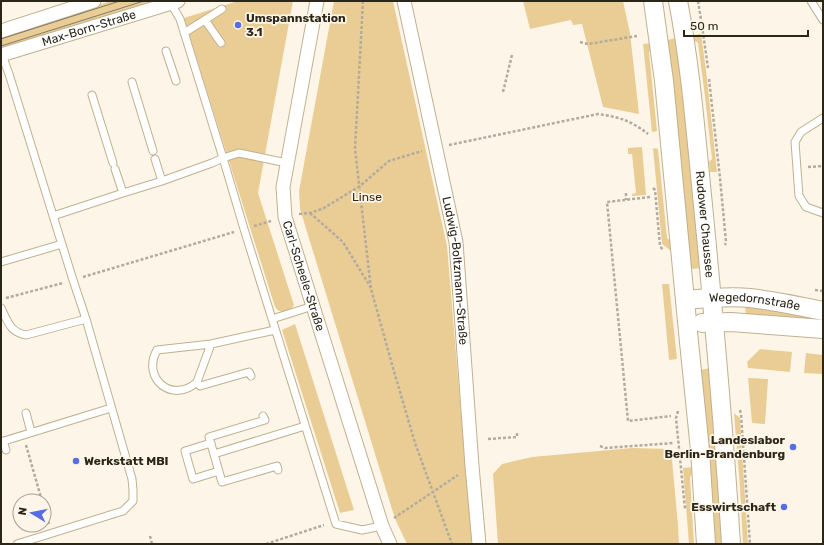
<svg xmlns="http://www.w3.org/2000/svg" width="824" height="545" font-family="Rubik,sans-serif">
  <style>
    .green { fill: #e9cd94 }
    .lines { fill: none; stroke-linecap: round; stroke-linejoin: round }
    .lane-casing { stroke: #c0b08f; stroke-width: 9 }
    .street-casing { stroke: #c0b08f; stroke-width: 15 }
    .secondary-casing { stroke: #c0b08f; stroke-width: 20 }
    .path { stroke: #b2ab9e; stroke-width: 2.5; stroke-dasharray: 3 2; stroke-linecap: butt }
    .lane { stroke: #fff; stroke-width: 7 }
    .street { stroke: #fff; stroke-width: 13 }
    .secondary { stroke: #fff; stroke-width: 18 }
    .tram { stroke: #817a6d; stroke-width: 1 }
    .poi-dot { fill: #576de3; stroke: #fdf6e8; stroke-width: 1.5 }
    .labels { text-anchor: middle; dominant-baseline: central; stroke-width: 3.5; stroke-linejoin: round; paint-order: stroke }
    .poi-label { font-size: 12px; font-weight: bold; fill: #2c2619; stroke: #fdf6e8; text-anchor: start }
    .street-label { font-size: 12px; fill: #2c2619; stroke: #fdf6e8 }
    .park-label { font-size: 12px; fill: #352809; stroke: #fdf6e8 }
  </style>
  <rect width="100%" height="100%" fill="#fdf6e8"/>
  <path class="green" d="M111,1H161L1,52V36Z
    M238,1H293L258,193L294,305C293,306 291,310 290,311C285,314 278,312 275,307L184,18Z
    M334,1H393L447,246L472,544H407L396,521L391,506L300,209L299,191Z
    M523,1H528L529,2L536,1H623L630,33L639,114L603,107L582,24L573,25L571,20L530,29Z
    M701,34L706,70L717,172H710L709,162L712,159L705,97L698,43L694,40V35Z
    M677,38L702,268L690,269L667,40Z
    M652,43L653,46L649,52L657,131L652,132L643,44Z
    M642,147L646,195L632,196V194L636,193L632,154H628V148Z
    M653,148L658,149L667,238L670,241L671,251L662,244Z
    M662,284H669L677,359L669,360Z
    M745,307L812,315L823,317V322L746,315Z
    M295,324L354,510L340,513L282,330Z
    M760,349L792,352L790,372L748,368L747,362Z
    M806,353L823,355V374L804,373Z
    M711,368L723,544H714L699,370Z
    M748,378L768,379L765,424L752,423Z
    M734,413L740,418L748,544H743L740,488Z
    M632,448L671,449L678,525L679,544H498L493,474L502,464L532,457Z
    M694,467V471L690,477L694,544H689L683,468Z"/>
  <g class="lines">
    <g class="lane-casing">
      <path id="lane" d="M811,1L823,20
        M170,2L180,19L223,158L244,229L335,521L336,524L362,530L382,526
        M205,20L221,43
        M184,33L222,9
        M166,51L176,81
        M2,55L9,74L73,280L86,319L132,479L133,490V501L123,511L17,544
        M132,82L153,151
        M92,95L113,163
        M823,118L801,132L795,142L799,196L806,207L823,213
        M155,159L162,181
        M115,169L123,193
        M53,216L123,193L162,181L212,163L223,158L239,153L287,163
        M1,262L62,244
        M1,308C8,322 10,332 26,335L86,319
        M272,319L313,306
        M211,344L197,382C173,404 141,379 157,350L211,344L275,330
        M197,382L200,386L249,372L251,376
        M26,413L31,432
        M263,416L265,420L209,437L222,482L277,466L278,470
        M3,441L6,450
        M1,442L111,408
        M211,443L185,451L193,479L219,471
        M214,454L305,426"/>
    </g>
    <g class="street-casing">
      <g id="street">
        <path id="s1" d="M317,1L283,187L285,217L382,526L390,544"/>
        <path id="s2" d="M404,1L456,242L472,466L479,544"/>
        <path d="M1,31L94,1"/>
        <path id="s3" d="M1,55L178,1"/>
      </g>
    </g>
    <g class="secondary-casing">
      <g id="secondary">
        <path d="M653,1L664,81L689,342L700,450L706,544"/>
        <path id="s4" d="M678,1C691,68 696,137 703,205C714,318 724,431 731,544"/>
        <path id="s5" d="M685,300C707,298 728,296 750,298C775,301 799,306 823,311"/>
        <path d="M702,323L731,322L823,329"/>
      </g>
    </g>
    <path class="path" d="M363,1L355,149L371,289L393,368L415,443L452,544
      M698,1L702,26L708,68
      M580,42L588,44L637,36
      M709,79L720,178L726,242L725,245
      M503,92L512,55
      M449,145L598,114C619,117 630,120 648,134
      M808,167L823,166
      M653,188L655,190L660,246L663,250
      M626,193V200
      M650,197L607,202L628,421L671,416
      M310,213L343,242L371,288
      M299,214L310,213L324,208L360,186L389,161L422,151
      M254,226L271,221
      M83,277L234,232
      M815,290L823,291
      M6,298L63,283
      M740,410L741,414L750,544
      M678,411L676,418L685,509
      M488,439L517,437V431
      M26,445L42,501
      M600,446L605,448L674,443
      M44,507L49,524
      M394,518L458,475
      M150,536L152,544
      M266,544L324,525"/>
    <use href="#lane" class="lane"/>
    <use href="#street" class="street"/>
    <use href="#secondary" class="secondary"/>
    <path class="tram" d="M1,39L120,1
      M1,46L144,1"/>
  </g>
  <g class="poi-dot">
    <circle cx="238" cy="25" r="4"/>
    <circle cx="793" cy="447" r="4"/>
    <circle cx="76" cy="461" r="4"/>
    <circle cx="784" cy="507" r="4"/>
  </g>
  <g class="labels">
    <g class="poi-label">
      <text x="246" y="18">Umspannstation<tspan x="246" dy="14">3.1</tspan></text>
      <text x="785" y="440" text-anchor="end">Landeslabor<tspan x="785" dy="14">Berlin-Brandenburg</tspan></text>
      <text x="84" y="461">Werkstatt MBI</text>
      <text x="776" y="507" text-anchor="end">Esswirtschaft</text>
    </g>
    <g class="street-label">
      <text stroke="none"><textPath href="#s3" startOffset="92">Max-Born-Straße</textPath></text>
      <text stroke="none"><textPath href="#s4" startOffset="225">Rudower Chaussee</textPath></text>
      <text stroke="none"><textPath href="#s2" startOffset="275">Ludwig-Boltzmann-Straße</textPath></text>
      <text stroke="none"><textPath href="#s1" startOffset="281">Carl-Scheele-Straße</textPath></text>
      <text stroke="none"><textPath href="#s5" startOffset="70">Wegedornstraße</textPath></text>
    </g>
    <g class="park-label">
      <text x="367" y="197">Linse</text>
    </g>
  </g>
  <rect width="824" height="545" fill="none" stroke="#2c2619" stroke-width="4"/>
  <g transform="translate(32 513) rotate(280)"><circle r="19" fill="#fdf6e8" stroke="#a9a395"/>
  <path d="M0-3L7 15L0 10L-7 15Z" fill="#576de3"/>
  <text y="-6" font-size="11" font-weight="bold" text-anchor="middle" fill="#2c2619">N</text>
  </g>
  <path d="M684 30v6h124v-6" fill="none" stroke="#2c2619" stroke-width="2"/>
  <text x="690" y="30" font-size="12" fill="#2c2619" stroke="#fdf6e8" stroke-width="3" paint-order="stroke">50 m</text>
</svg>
